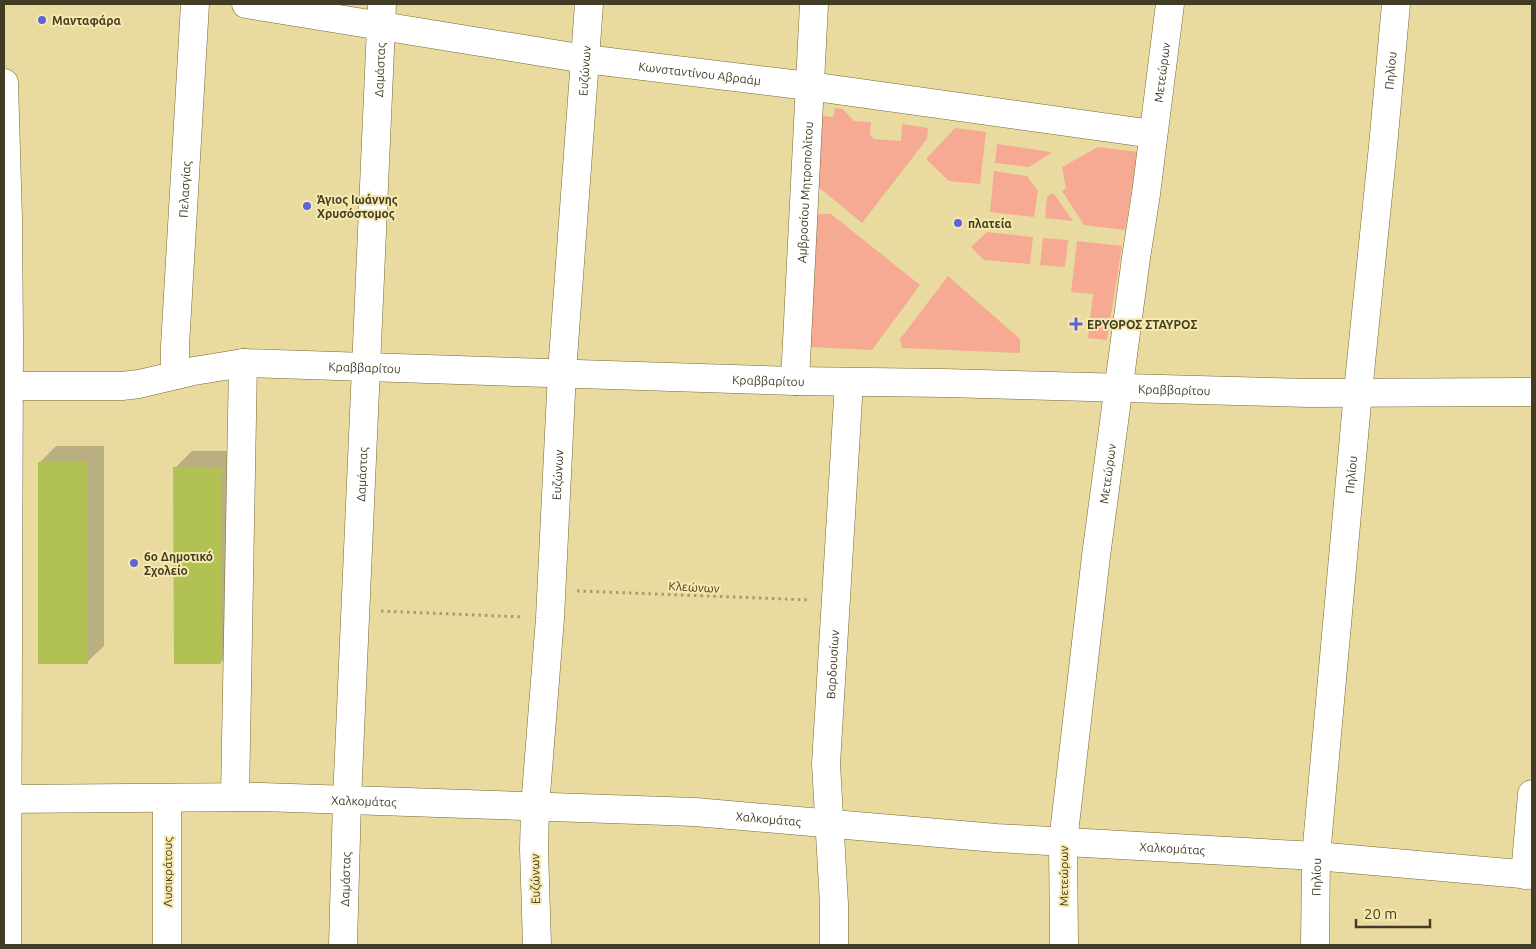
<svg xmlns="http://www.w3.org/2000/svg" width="1536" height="949" font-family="Ubuntu,sans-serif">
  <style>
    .green { fill: #f6a993 }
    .shadow { fill: #0003 }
    .building { fill: #b1c153 }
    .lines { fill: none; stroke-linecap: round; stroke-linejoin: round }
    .minor-casing { stroke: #766830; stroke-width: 29 }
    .path { stroke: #a59b6e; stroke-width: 3; stroke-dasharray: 2.5 4; stroke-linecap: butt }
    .minor { stroke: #fff; stroke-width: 28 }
    .poi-dot { fill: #5c63db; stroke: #f7e9ad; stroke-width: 2 }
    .labels { text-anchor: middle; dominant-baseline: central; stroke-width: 4; stroke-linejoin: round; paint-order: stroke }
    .poi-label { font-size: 12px; font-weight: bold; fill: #413c24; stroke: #f7e9ad; text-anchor: start }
    .street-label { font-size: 12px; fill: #413c24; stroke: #f7e9ad }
  </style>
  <rect width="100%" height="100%" fill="#e9dba0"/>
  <path class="green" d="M835,108L843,109L854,121L871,122L870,135L874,139L901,141L902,124L928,128L927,139L862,223L810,180L815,115L833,117Z
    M955,128L986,132L980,184L949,181L926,159Z
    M997,144L1051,152L1050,154L1029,167L995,163Z
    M1098,147L1138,152L1125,230L1084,225L1062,191L1066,188L1062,167Z
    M994,171L1027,176L1038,191L1034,217L990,212Z
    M1050,194H1054L1073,221L1045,218L1047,197Z
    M815,214H831L920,285L872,350L809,347Z
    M987,232L1033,237L1030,264L984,260L971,247Z
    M1043,238L1068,240L1065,267L1040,265Z
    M1077,241L1122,246L1107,340L1088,338L1093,294L1071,292Z
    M948,276L1020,339V353L902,348L900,339Z"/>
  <path class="shadow" d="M56,446H104V646L87,662L39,463Z
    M192,451H238V646L221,662L175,468Z"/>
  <path class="building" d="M38,462H88V664H38Z
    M173,467H222L221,664H174Z"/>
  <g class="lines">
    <g class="minor-casing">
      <g id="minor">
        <path id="s1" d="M246,4L585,59L809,86L1153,134"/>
        <path d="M4,83L8,219L9,339L7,945"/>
        <path id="s2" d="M175,375V346L195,4"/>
        <path id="s3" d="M795,381L814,4"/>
        <path id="s4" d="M9,386H122L139,384L194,371L243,363L795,381L944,383L1309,393L1532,392"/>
        <path d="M235,797L243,363"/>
        <path d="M167,798V945"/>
        <path id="s5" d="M4,799L262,797L695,812L996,838L1316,856L1532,875"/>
        <path d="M1525,875L1532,794"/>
        <path id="s6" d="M343,945L347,800L382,4"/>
        <path id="s7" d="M537,945L534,849L535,807L550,618L562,372L589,4"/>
        <path id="s8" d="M834,945V904L826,764L849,382"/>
        <path id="s9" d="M1064,945L1063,842L1096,556L1136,258L1146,194L1170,4"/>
        <path id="s10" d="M1315,945L1316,856L1358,392L1383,146L1396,4"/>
      </g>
    </g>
    <path class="path" d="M577,591L810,600
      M381,611L524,617"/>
    <use href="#minor" class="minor"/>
  </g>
  <g class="poi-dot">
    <circle cx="42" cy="20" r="5"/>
    <circle cx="307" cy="206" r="5"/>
    <circle cx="958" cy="223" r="5"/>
    <path d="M1073.5 316.5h5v5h5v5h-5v5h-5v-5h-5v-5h5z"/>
    <circle cx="134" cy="563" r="5"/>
  </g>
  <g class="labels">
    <g class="poi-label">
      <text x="52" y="20">Μανταφάρα</text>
      <text x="317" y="199">Άγιος Ιωάννης<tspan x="317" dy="14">Χρυσόστομος</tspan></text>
      <text x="968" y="223">πλατεία</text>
      <text x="1087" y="324">ΕΡΥΘΡΟΣ ΣΤΑΥΡΟΣ</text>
      <text x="144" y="556">6ο Δημοτικό<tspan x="144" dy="14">Σχολείο</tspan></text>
    </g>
    <g class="street-label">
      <text stroke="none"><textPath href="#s6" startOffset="876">Δαμάστας</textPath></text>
      <text stroke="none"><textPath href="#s7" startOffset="876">Ευζώνων</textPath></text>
      <text stroke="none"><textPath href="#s10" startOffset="878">Πηλίου</textPath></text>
      <text stroke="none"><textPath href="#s9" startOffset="879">Μετεώρων</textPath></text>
      <text stroke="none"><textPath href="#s1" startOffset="459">Κωνσταντίνου Αβραάμ</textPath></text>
      <text stroke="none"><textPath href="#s2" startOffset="186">Πελασγίας</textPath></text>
      <text stroke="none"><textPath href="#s3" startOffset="189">Αμβροσίου Μητροπολίτου</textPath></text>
      <text stroke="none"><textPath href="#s4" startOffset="358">Κραββαρίτου</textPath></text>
      <text stroke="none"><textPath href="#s4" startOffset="762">Κραββαρίτου</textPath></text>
      <text stroke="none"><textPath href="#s4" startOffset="1168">Κραββαρίτου</textPath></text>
      <text stroke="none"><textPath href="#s6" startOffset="471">Δαμάστας</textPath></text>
      <text stroke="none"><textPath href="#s7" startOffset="471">Ευζώνων</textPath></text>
      <text stroke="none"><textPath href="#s9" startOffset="474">Μετεώρων</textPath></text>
      <text stroke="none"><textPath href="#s10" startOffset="472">Πηλίου</textPath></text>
      <text transform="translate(694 587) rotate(3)">Κλεώνων</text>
      <text stroke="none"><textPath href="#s8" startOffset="281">Βαρδουσίων</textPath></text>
      <text stroke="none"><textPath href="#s5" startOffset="360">Χαλκομάτας</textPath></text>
      <text stroke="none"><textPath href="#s5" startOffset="765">Χαλκομάτας</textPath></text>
      <text stroke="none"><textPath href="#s5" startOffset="1170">Χαλκομάτας</textPath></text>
      <text transform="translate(167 872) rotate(-90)">Λυσικράτους</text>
      <text transform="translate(1063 876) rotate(-90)">Μετεώρων</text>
      <text stroke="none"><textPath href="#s10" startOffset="68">Πηλίου</textPath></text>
      <text stroke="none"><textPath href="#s6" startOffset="66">Δαμάστας</textPath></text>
      <text transform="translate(535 879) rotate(-91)">Ευζώνων</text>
    </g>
  </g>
  <rect width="1536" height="949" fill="none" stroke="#413c24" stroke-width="10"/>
  <path d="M1356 919v8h74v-8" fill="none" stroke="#413c24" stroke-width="2.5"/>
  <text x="1364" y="919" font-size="15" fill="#413c24" stroke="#f7e9ad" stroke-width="4" paint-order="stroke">20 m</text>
</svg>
